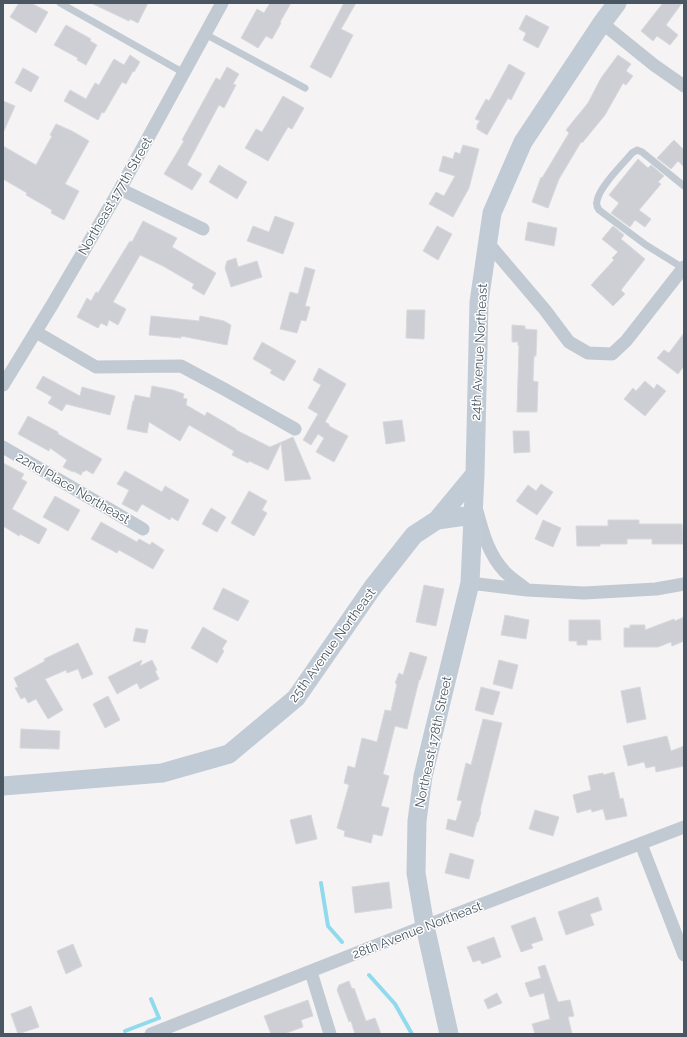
<svg xmlns="http://www.w3.org/2000/svg" width="687" height="1037" font-family="Raleway,sans-serif">
  <style>
    .lines { fill: none; stroke-linecap: round; stroke-linejoin: round }
    .stream { stroke: #90daee; stroke-width: 4 }
    .building { fill: #cdcfd5; stroke: #d7d9de }
    .lane { stroke: #c1cad2; stroke-width: 7 }
    .street { stroke: #c1cad2; stroke-width: 13 }
    .secondary { stroke: #c1cbd6; stroke-width: 19 }
    .labels { text-anchor: middle; dominant-baseline: central; stroke-width: 3; stroke-linejoin: round; paint-order: stroke }
    .street-label { font-size: 13px; fill: #4a5661; stroke: #fff }
  </style>
  <rect width="100%" height="100%" fill="#f5f3f3"/>
  <g class="lines">
    <path class="stream" d="M321,883L328,926L342,942
      M369,975L395,1004L412,1034
      M125,1031L159,1018L151,999"/>
  </g>
  <path class="building" d="M19,3H31L48,12L36,33L10,17Z
    M91,3H148L138,23L130,19L129,21Z
    M270,3H291L280,22L281,23L272,39L266,36L258,48L241,38L257,9L264,13Z
    M344,3H356L341,29L353,35L331,78L310,67Z
    M663,3H682L666,25L678,35L670,45L657,36L653,41L641,31Z
    M526,15L549,27L538,48L523,40L526,33L519,29Z
    M66,25L91,39L90,41L97,45L86,65L77,60L78,58L54,45Z
    M130,55L140,62L134,72L133,71L126,84L122,82L104,113L102,112L98,120L64,101L70,90L86,99L95,83L99,85L114,59L124,65Z
    M618,55L631,64L626,71L633,76L626,85L623,83L605,115L582,143L581,142L559,179L548,208L532,202L541,177L542,178L569,133L566,130L588,103L601,78Z
    M509,64L525,73L511,100L508,98L487,135L477,129V125L480,121L475,119L486,99L489,101Z
    M227,67L239,74L233,84L236,85L224,108L219,105L187,165L202,174L192,190L164,174L184,141L182,140L216,78L220,80Z
    M23,68L39,77L31,92L15,83Z
    M283,96L304,108L292,129L288,127L268,161L245,148L256,129L262,132Z
    M3,101L15,106L3,133Z
    M56,124L72,131L89,141L65,184L79,191L64,220L51,213L52,210L26,195L27,193L3,179V146L36,165L52,136L50,135Z
    M674,140L684,150V167L678,161L671,169L657,158Z
    M463,145L479,149L469,188L453,217L429,204L436,192L444,196L455,176L439,171L443,156L453,159L455,152L460,154Z
    M638,159L648,168L651,165L664,176L658,182L661,184L639,210L651,219L645,227L635,220L630,227L611,213L619,203L609,195Z
    M219,165L247,182L237,199L209,182Z
    M275,216L294,223L283,254L247,241L253,226L269,232Z
    M143,221L177,238L172,247L216,273L204,295L192,288L194,284L163,266L140,255L113,302L126,309L118,325L109,320L107,326L101,323L98,328L77,317L87,298L91,301L96,292L98,293L130,241L132,242Z
    M528,222L557,228L554,246L525,240Z
    M437,226L452,234L438,260L423,251Z
    M613,226L624,235L621,239L645,259L621,290L625,294L613,306L591,285L614,260L612,258L618,252L602,239Z
    M236,258L238,267L257,261L262,277L231,287L225,268L227,261Z
    M305,267L315,270L305,306L310,307L306,321L301,320L297,333L280,329L290,292L298,294Z
    M407,310H425L424,339L406,338Z
    M151,316L199,321L200,316L224,321L231,325L227,345L181,336V338L149,335Z
    M512,325L525,326V329L537,330L536,356H534L533,381L538,382L537,412H517L519,346H518V342H512Z
    M684,333V366L678,374L657,358L664,350L669,353Z
    M262,342L296,361L284,381L270,373L272,370L253,359Z
    M319,368L346,384L325,422L329,424V426L348,436L334,462L316,452L324,438L318,434L311,445L303,440L318,414L308,408L321,385L313,380Z
    M43,376L80,396L82,387L115,396L110,415L66,404L62,411L48,403L52,397L36,388Z
    M645,381L654,389L657,384L666,391L645,416L624,399L633,388L636,391Z
    M152,386L173,390L184,394L183,398L187,399L186,405L205,416L207,412L236,429V430L270,447L293,437L311,479L285,481L281,443L268,470L249,461L248,463L232,455L234,451L189,425L180,441L149,422L147,433L127,429L133,401H134L135,395L150,398Z
    M28,416L58,432V434L102,459L93,474L86,470L84,472L83,471L81,475L73,471V472L63,467L67,460L50,448L49,451L18,434Z
    M402,420L405,441L386,444L383,422Z
    M513,431H529L530,452L514,453Z
    M3,463L24,474L21,479L27,482L12,509L47,529L39,544L20,534L19,536L3,526Z
    M125,471L162,492L165,486L189,500L178,521L171,517L170,520L142,504L137,512L122,504L129,490L117,484Z
    M541,484L553,492L537,515L516,501L528,485L536,491Z
    M249,491L267,501L262,510L267,513L254,536L231,523Z
    M55,496L80,510L68,531L43,517Z
    M211,508L226,517L217,532L202,524Z
    M543,520L561,528L553,547L535,539Z
    M608,520H639V524H682L683,544H652V539H627V544H600V546H577L576,526H608Z
    M101,522L137,542L139,539L150,545L152,542L164,550L153,569L119,550L117,553L91,539Z
    M424,585L444,589L436,626L416,622Z
    M223,588L249,601L238,621L213,609Z
    M505,615L529,620L526,639L501,635Z
    M684,617V641L672,646L671,642L658,647H624V628H630V625H645V630L674,619L675,621Z
    M569,620H600L601,640H587V645H577V641H569Z
    M203,627L227,641L222,649L224,651L217,663L191,648Z
    M136,628L148,630L145,643L133,641Z
    M78,643L93,674L82,679L78,669L67,673L66,670L45,679L63,710L48,719L36,699L28,703L25,697L21,699L15,688L18,687L14,678L45,661L44,659Z
    M410,652L427,657L420,680H419L407,729L395,726L383,774L389,776L381,806L389,808L382,836L373,834L371,843L344,836L345,831L337,828L349,785L344,783L348,766L355,768L362,738L377,742L385,710L391,711L397,684L395,683L399,673L403,675Z
    M142,660L140,666L152,660L157,670L155,671L159,679L140,689L137,683L117,694L108,677Z
    M499,660L518,665L512,689L493,684Z
    M481,687L500,692L493,715L475,710Z
    M640,687L646,719L627,723L621,691Z
    M108,696L120,720L105,728L93,704Z
    M483,719L502,723L480,811L481,812L478,822H477L473,837L446,829L448,819L456,821L462,801L457,800L466,763L471,765Z
    M21,729L60,731L59,749L20,748Z
    M667,736L671,751L684,746V766L656,772L655,766L646,768L644,762L628,766L623,746Z
    M614,772L620,799L623,798L627,816L606,820L603,809L592,812L591,809L577,813L573,795L591,790L588,776L603,773V775Z
    M535,810L559,817L553,836L529,829Z
    M311,815L317,839L296,844L290,820Z
    M450,853L474,860L469,879L445,873Z
    M389,882L392,908L355,913L352,887Z
    M598,897L602,910L590,914L594,925L566,935L558,912Z
    M535,917L543,940L531,944L533,948L521,952L511,926Z
    M494,937L501,957L482,964L480,960L473,962L467,947Z
    M73,944L82,966L66,974L57,951Z
    M545,965L558,1002L570,1000L574,1016L568,1017L572,1034H535L532,1024L550,1019L544,993L530,997L525,983L541,978L538,967Z
    M349,981L352,989L354,988L366,1021L375,1018L381,1034H355L351,1021L349,1022L337,990L339,985Z
    M497,993L502,1003L488,1009L484,1000Z
    M308,1000L313,1016L301,1020L303,1027L284,1034H271L264,1016Z
    M31,1006L39,1027L18,1034L11,1014Z"/>
  <g class="lines">
    <path class="lane" d="M60,3L184,73
      M205,34L305,88
      M683,268L646,245L599,210C597,207 596,204 597,201C599,187 623,164 632,153L637,150L642,152L684,186"/>
    <path class="street" d="M602,23L654,65L684,86
      M120,189L203,229
      M488,243L545,310L569,342L588,353L612,354L626,341L684,267
      M36,332L96,367L181,366L224,389L295,429
      M3,385L52,305L120,189L222,3
      M3,447L143,529
      M477,511C483,534 489,555 505,572C512,579 520,584 527,590
      M470,583L527,590L584,593L656,589L684,584
      M641,844L684,955
      M311,972L330,1034
      M151,1034L425,926L684,827"/>
    <path class="secondary" d="M437,520L475,474
      M3,786L162,773L229,754L296,698L373,587L414,535L437,520L473,515
      M449,1034L425,926L416,873L417,821L423,776L470,583L475,474L479,302L492,213L523,142L602,23L617,3"/>
  </g>
  <g class="labels">
    <g class="street-label">
      <text transform="translate(115 196) rotate(-60)">Northeast 177th Street</text>
      <text transform="translate(479 352) rotate(-87)">24th Avenue Northeast</text>
      <text transform="translate(73 488) rotate(30)">22nd Place Northeast</text>
      <text transform="translate(332 645) rotate(-54)">25th Avenue Northeast</text>
      <text transform="translate(433 742) rotate(-78)">Northeast 178th Street</text>
      <text transform="translate(417 930) rotate(-21)">28th Avenue Northeast</text>
    </g>
  </g>
  <rect width="687" height="1037" fill="none" stroke="#4a5661" stroke-width="8"/>
</svg>
